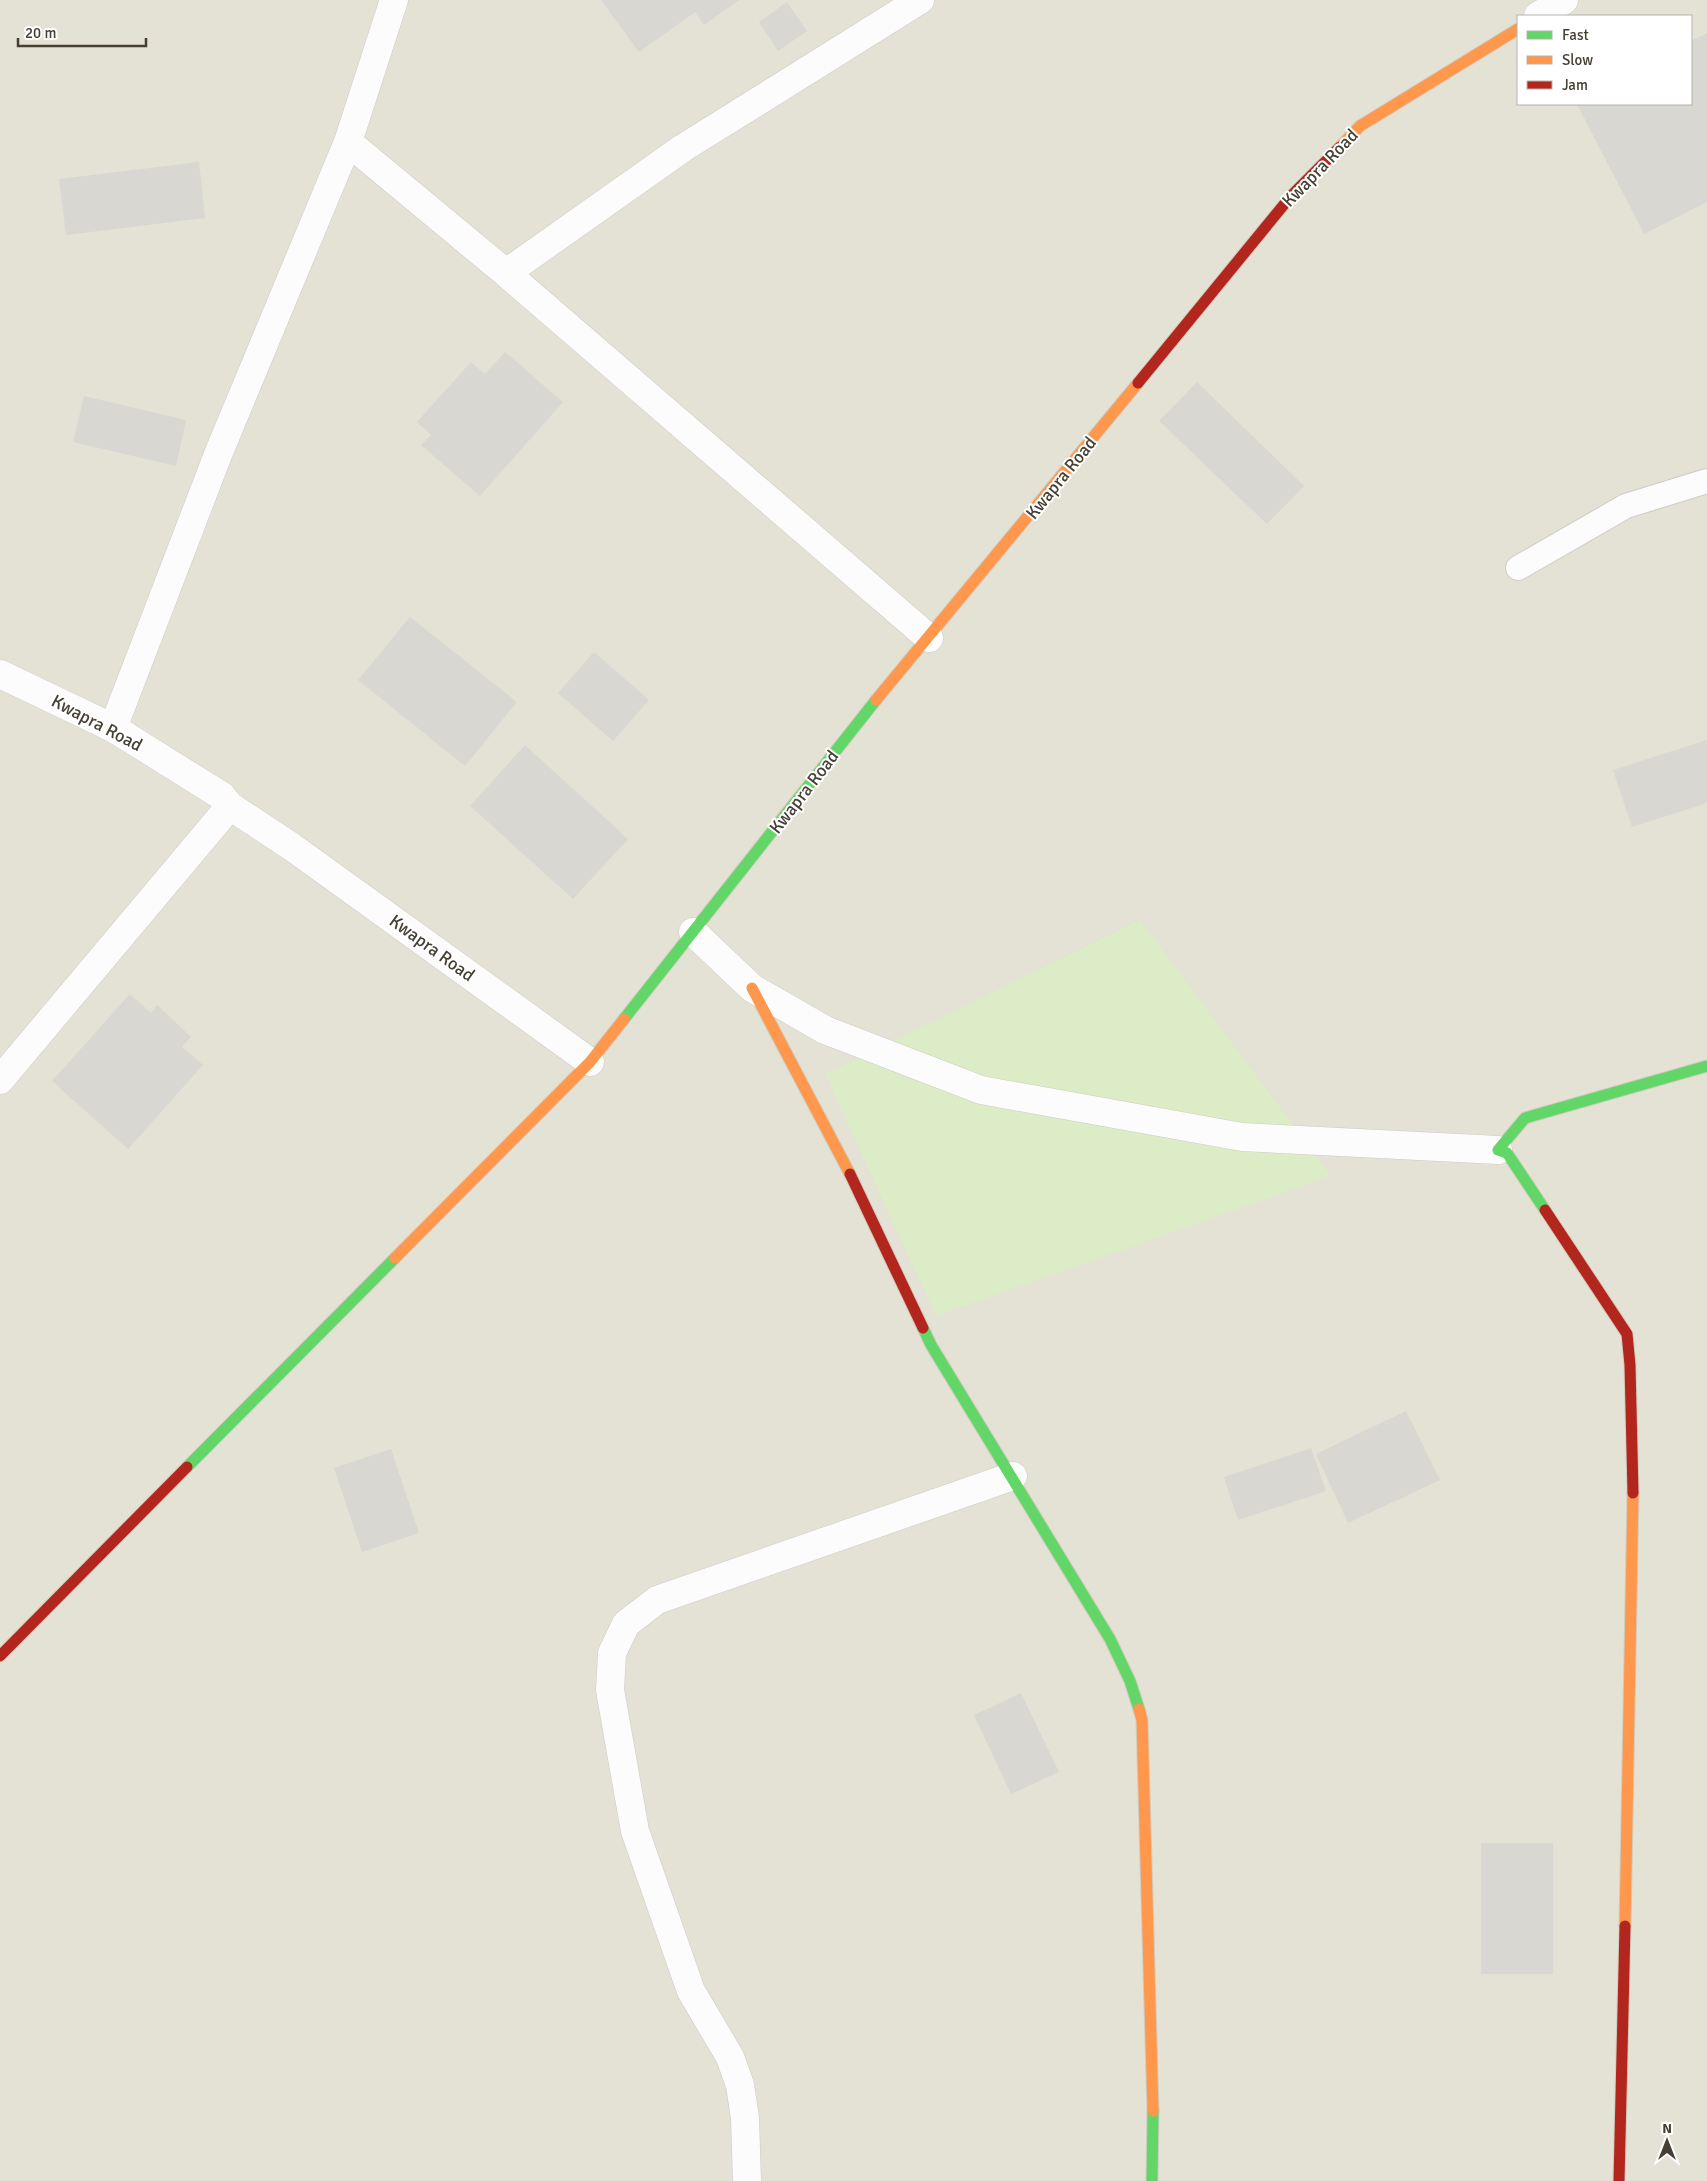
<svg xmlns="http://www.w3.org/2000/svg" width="1707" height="2181" font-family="Signika,sans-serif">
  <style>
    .residential { fill: #e4e1d5; fill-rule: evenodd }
    .green { fill: #dbecc6 }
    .building { fill: #d9d7d1 }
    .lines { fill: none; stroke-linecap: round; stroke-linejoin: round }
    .lane-casing { stroke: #ceccc6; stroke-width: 26 }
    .street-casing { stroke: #ceccc6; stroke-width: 29 }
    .fast-casing { stroke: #d0ccbf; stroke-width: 13 }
    .slow-casing { stroke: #d0ccbf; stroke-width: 13 }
    .jam-casing { stroke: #d0ccbf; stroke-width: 13 }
    .lane { stroke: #fdfcfc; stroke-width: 24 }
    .street { stroke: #fdfcfc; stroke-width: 28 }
    .fast { stroke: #63d668; stroke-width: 11 }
    .slow { stroke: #ff974d; stroke-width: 11 }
    .jam { stroke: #b3261e; stroke-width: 11 }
    .labels { text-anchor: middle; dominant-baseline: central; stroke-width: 4; stroke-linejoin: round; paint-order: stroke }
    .street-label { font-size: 18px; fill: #464034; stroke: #fff }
  </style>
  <rect width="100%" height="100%" fill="#f0eee8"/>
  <path class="residential" d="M0,0H1707V2181H0ZM1518,16H1691V104H1518Z"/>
  <path class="green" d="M1140,920L1331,1176L936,1316L825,1074Z"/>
  <path class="building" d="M601,0H739L704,25L695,12L639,52Z
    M787,2L807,31L778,51L759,22Z
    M1707,33V202L1644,234L1577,104H1691V41Z
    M199,162L205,218L66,235L59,179Z
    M505,352L563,402L480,496L421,445L431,435L417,422L471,362L485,374Z
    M1197,382L1304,486L1267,524L1159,421Z
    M84,396L186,420L176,466L73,442Z
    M410,617L517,702L465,766L358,680Z
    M594,652L649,700L613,741L558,693Z
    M1707,740V803L1632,827L1613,770Z
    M525,745L628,839L573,899L470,806Z
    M130,994L151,1013L157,1005L191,1037L182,1047L203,1065L128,1149L52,1081Z
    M1406,1411L1440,1480L1348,1523L1316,1454Z
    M1311,1448L1326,1491L1238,1520L1224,1477Z
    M391,1449L419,1533L362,1552L334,1468Z
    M1021,1693L1059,1772L1011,1794L974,1715Z
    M1481,1843H1553V1974H1481Z"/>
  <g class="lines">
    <g class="lane-casing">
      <path id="lane" d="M1518,568L1626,506L1707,481"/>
    </g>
    <g class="street-casing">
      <path id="street" d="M1538,16L1564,0
        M348,142L506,273L929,638
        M506,273L683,148L920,0
        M0,674L113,728L222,796L230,806L292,847L590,1062
        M113,728L219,452L348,142L394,0
        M693,932L752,988L825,1030L981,1090L1242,1137L1498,1150
        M0,1080L230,806
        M747,2181L745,2118L740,2085L730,2057L691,1991L635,1831L610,1690L612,1653L626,1624L657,1600L1013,1476"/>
    </g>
    <g class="fast-casing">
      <path id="fast" d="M624,1019L876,700
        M1545,1210L1507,1153L1498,1150L1525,1118L1707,1066
        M923,1328L931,1345L1110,1639L1130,1681L1139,1709
        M187,1467L395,1258
        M1152,2181L1153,2111"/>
    </g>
    <g class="slow-casing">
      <path id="slow" d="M1340,147L1360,126L1518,29
        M876,700L1138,383
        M752,988L850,1174
        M395,1258L590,1062L624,1019
        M1139,1709L1142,1720L1153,2111
        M1625,1926L1633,1493"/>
    </g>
    <g class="jam-casing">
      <path id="jam" d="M1138,383L1291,196L1340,147
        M850,1174L923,1328
        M1545,1210L1627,1334L1630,1365L1633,1493
        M0,1656L187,1467
        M1619,2181L1625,1926"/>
    </g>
    <use href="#lane" class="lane"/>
    <use href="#street" class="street"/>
    <use href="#fast" class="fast"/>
    <use href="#slow" class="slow"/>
    <use href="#jam" class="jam"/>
  </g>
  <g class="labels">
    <g class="street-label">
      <text transform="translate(1320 168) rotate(-46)">Kwapra Road</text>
      <text transform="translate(1061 478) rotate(-51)">Kwapra Road</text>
      <text transform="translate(97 723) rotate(28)">Kwapra Road</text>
      <text transform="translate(804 792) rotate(-52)">Kwapra Road</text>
      <text transform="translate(432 948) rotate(36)">Kwapra Road</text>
    </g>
  </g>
  <rect x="1517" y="15" width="175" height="90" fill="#ffffff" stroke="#b5b3ae"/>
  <rect x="1527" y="31" width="25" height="8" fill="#63d668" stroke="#b5b3ae"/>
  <text x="1562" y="40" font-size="15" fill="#464034">Fast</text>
  <rect x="1527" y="56" width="25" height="8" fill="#ff974d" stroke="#b5b3ae"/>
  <text x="1562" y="65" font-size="15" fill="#464034">Slow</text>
  <rect x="1527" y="81" width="25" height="8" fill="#b3261e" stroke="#b5b3ae"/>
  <text x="1562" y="90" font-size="15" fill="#464034">Jam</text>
  <g transform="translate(1667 2141)" stroke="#ffffff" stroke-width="4" paint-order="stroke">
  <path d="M0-4L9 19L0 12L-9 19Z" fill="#464034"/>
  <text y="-8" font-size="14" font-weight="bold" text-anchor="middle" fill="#464034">N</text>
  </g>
  <path d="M18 38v8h128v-8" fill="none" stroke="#464034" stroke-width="2.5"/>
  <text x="25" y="38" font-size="15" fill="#464034" stroke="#ffffff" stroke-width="4" paint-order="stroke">20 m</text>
</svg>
